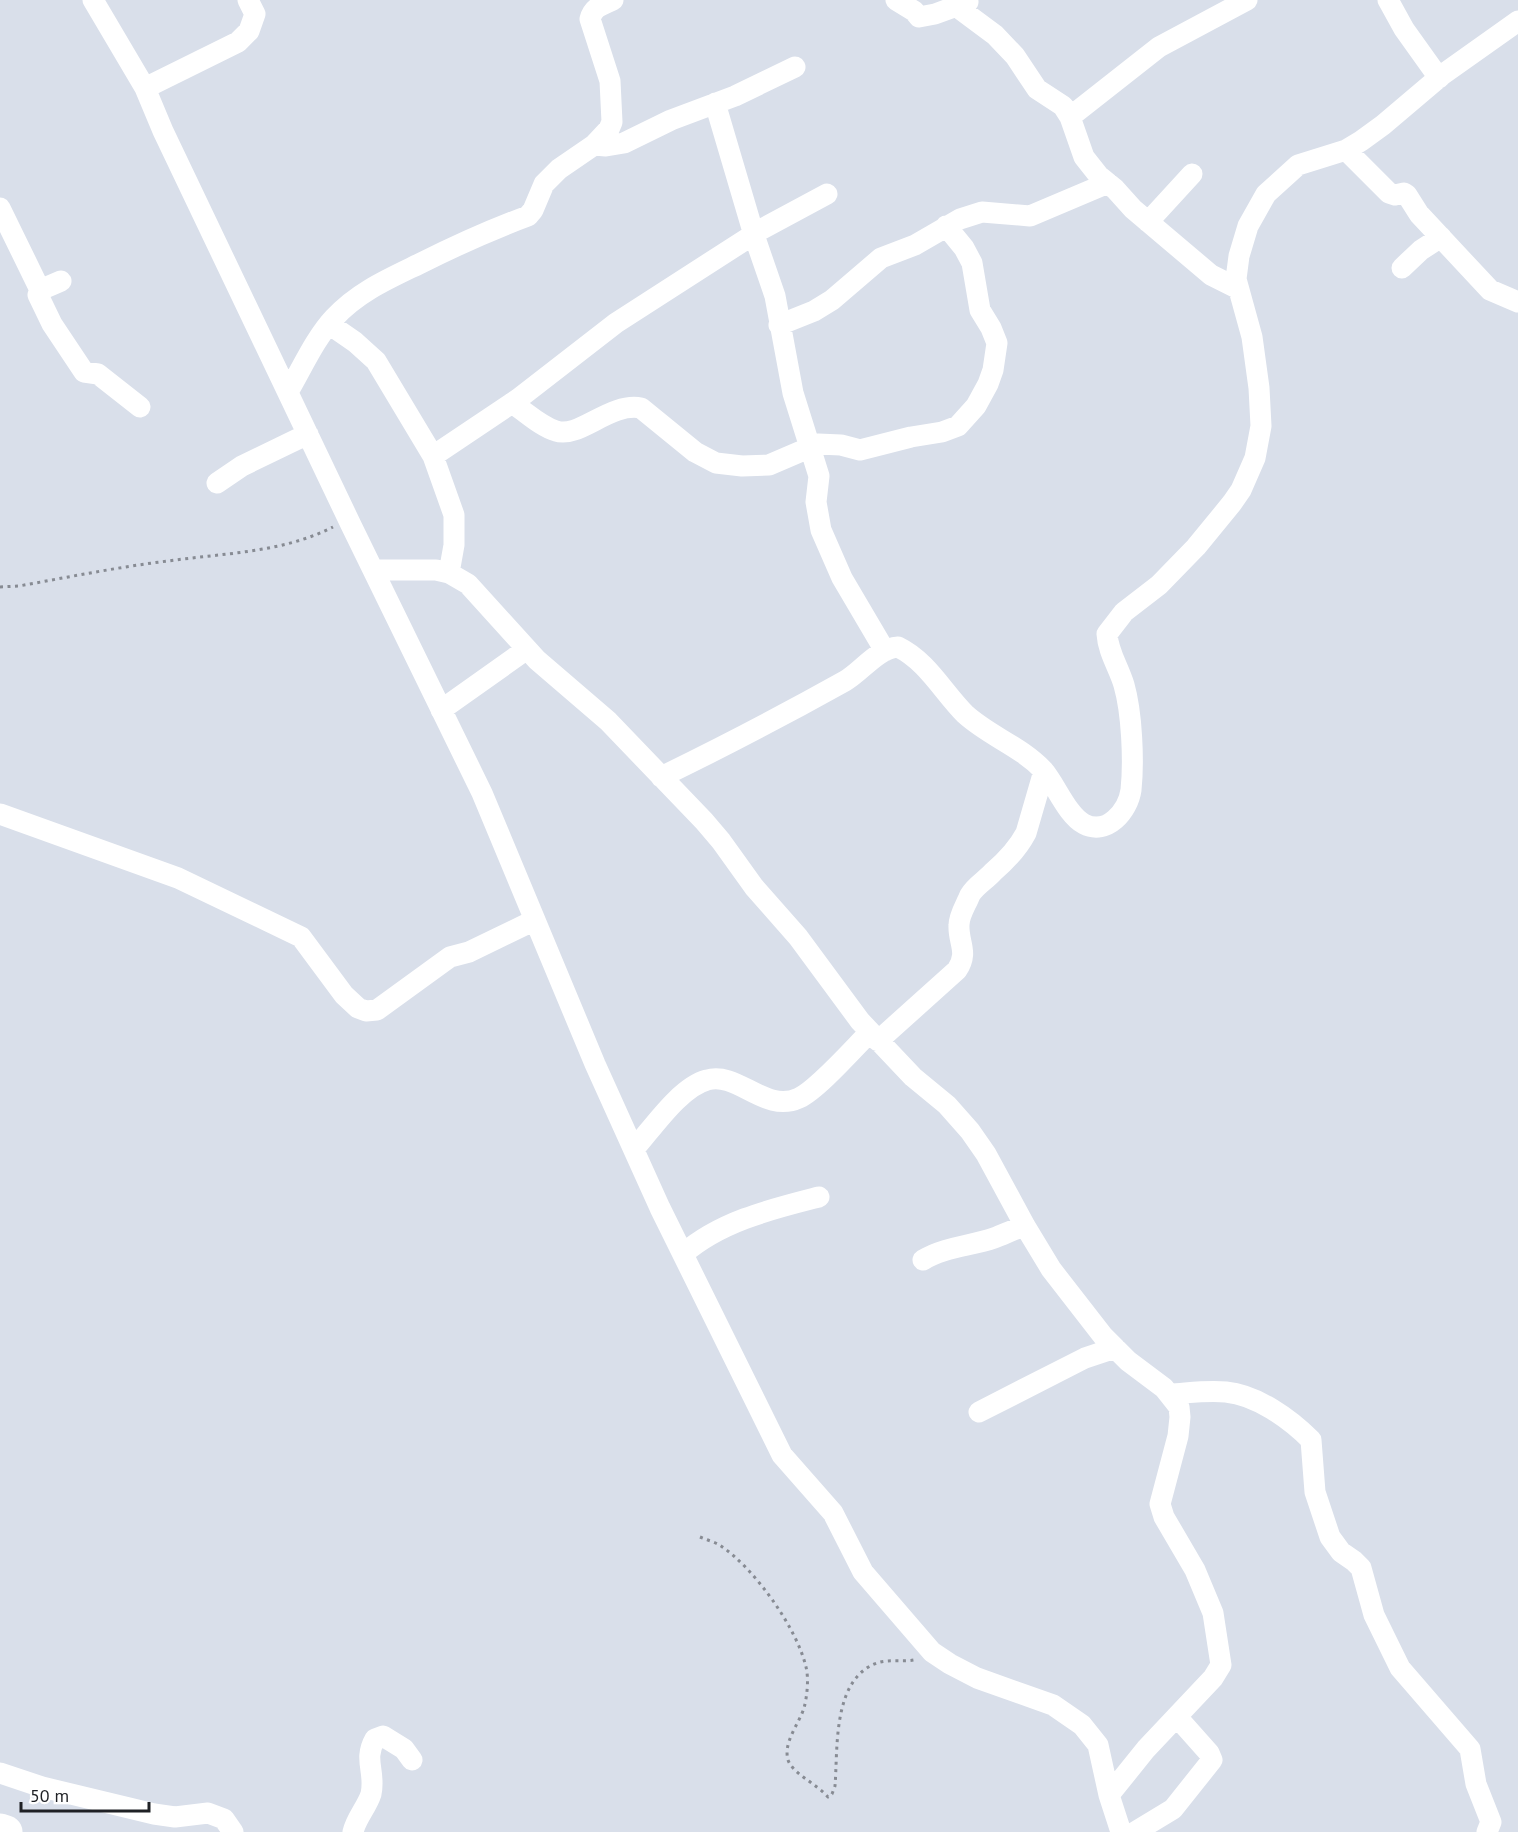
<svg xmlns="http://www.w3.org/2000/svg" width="1518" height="1832" font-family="'PT Sans',sans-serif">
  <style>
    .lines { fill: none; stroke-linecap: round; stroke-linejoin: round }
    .path { stroke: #878b93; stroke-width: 3; stroke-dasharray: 3 4.5; stroke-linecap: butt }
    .minor { stroke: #fff; stroke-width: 21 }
    .trunk { stroke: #fff; stroke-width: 33 }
  </style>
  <rect width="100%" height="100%" fill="#d9dfea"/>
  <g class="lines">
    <path class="path" d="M0,587L19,586C69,577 118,567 168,561C224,553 282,553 333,527
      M700,1537C707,1540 715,1542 721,1546C754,1568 797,1628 806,1667C809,1679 807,1697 804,1708C799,1724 783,1742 788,1760C793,1774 817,1784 828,1797L832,1794L835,1786C838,1749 832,1679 877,1663C888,1659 903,1662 914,1660"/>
    <path class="minor" d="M93,0L145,88L163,131L351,525L482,793L595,1064L660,1208L782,1455L833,1513L863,1572L932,1652L950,1664L977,1678L1053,1705L1082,1725L1098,1745L1109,1795L1121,1832
      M896,0L914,11L919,17L935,14L968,2
      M1388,0L1404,29L1439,78
      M956,6L995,35L1015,56L1037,89L1063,106L1070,117L1084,157L1099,176L1115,189L1133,209L1211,275L1237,288
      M145,88L238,42L249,31L255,14L248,0
      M715,103L754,235L775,296L793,393L819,476L816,502L821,530L842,578L885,651
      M1070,117L1159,47L1247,0
      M594,145L606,146L624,143L671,120L735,96L795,67
      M1346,150L1389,193L1395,195L1404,193L1407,195L1419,214L1490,290L1518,302
      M0,208L40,290
      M1148,222L1192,174
      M1402,268L1421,250L1441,237
      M61,281L40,290L38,295L52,324L84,372L98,374L140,407
      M329,324L355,342L376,361L433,456L454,515V545L449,573
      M779,325L814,311L832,300L881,258L915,245L960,219L982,212L1030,216L1108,183
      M288,392C302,368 316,337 334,318C358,292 388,279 419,264C455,246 490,230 528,216L533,210L544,184L559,169L594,145L609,129L612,122L610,81L590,19C593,7 602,5 613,0
      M512,403C526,412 540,426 556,431C579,439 610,402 641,408L695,452L716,463L742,466L769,465L818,444L841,445L860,450L911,437L942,432L958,426L976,406L988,384L993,370L997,343L991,328L980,310L972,263L964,248L946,226
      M433,456L518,399L616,323L762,229L827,194
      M217,483L242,466L308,434
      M373,570H436L449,573L468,584L537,660L608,721L704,821L721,841L754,887L798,937L860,1021L913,1077L947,1105L970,1131L986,1154L1025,1226L1051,1269L1103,1336L1128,1361L1164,1388L1179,1407L1180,1417L1178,1436L1160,1504L1164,1517L1195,1570L1213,1613L1221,1665L1213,1678L1146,1749L1109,1795
      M441,710L527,649
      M661,777C723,747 784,715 845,681C861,672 878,648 898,647C927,661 943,692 965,714C989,736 1020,746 1043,770C1056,785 1067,815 1084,824C1107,836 1128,811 1131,790C1134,761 1132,713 1124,685C1119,668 1108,652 1107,634L1124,612L1159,585L1196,547L1232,503L1241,490L1255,458L1261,426L1259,388L1252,337L1236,279L1239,256L1248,226L1266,194L1298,165L1346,150L1361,141L1383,125L1442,75L1518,21
      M0,814L178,878L301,937L344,995L358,1008L366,1011L377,1010L450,957L469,952L535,920
      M878,1041L957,970C969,952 958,943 959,925C959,915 966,905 970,895C975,886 986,880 993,872C1006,861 1018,848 1026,833L1044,771
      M634,1149C652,1129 680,1087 707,1080C738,1071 765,1114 799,1098C817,1090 854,1048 870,1032
      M683,1254C721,1221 772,1209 819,1197
      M923,1260C944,1247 971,1246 994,1238C1005,1234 1014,1229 1025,1226
      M1170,1394C1188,1393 1208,1390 1226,1392C1257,1395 1290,1419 1311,1440L1315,1492L1330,1537L1341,1552L1354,1561L1361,1568L1374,1615L1400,1668L1470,1749L1476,1784L1491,1822L1487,1832
      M979,1412L1085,1358L1115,1348
      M0,1773L42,1787L154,1814L175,1817L208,1813L224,1819L233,1832
      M353,1832C356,1818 367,1807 371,1794C376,1772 363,1760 375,1739L383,1736L404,1749L412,1760
      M1135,1832L1173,1809L1212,1760L1209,1753L1177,1717"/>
    <path class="trunk" d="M0,1830L6,1832"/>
  </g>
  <path d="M21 1802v9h128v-9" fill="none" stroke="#1f2125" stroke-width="3"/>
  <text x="30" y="1802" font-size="18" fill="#1f2125" stroke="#ffffff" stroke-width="4.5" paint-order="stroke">50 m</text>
</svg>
